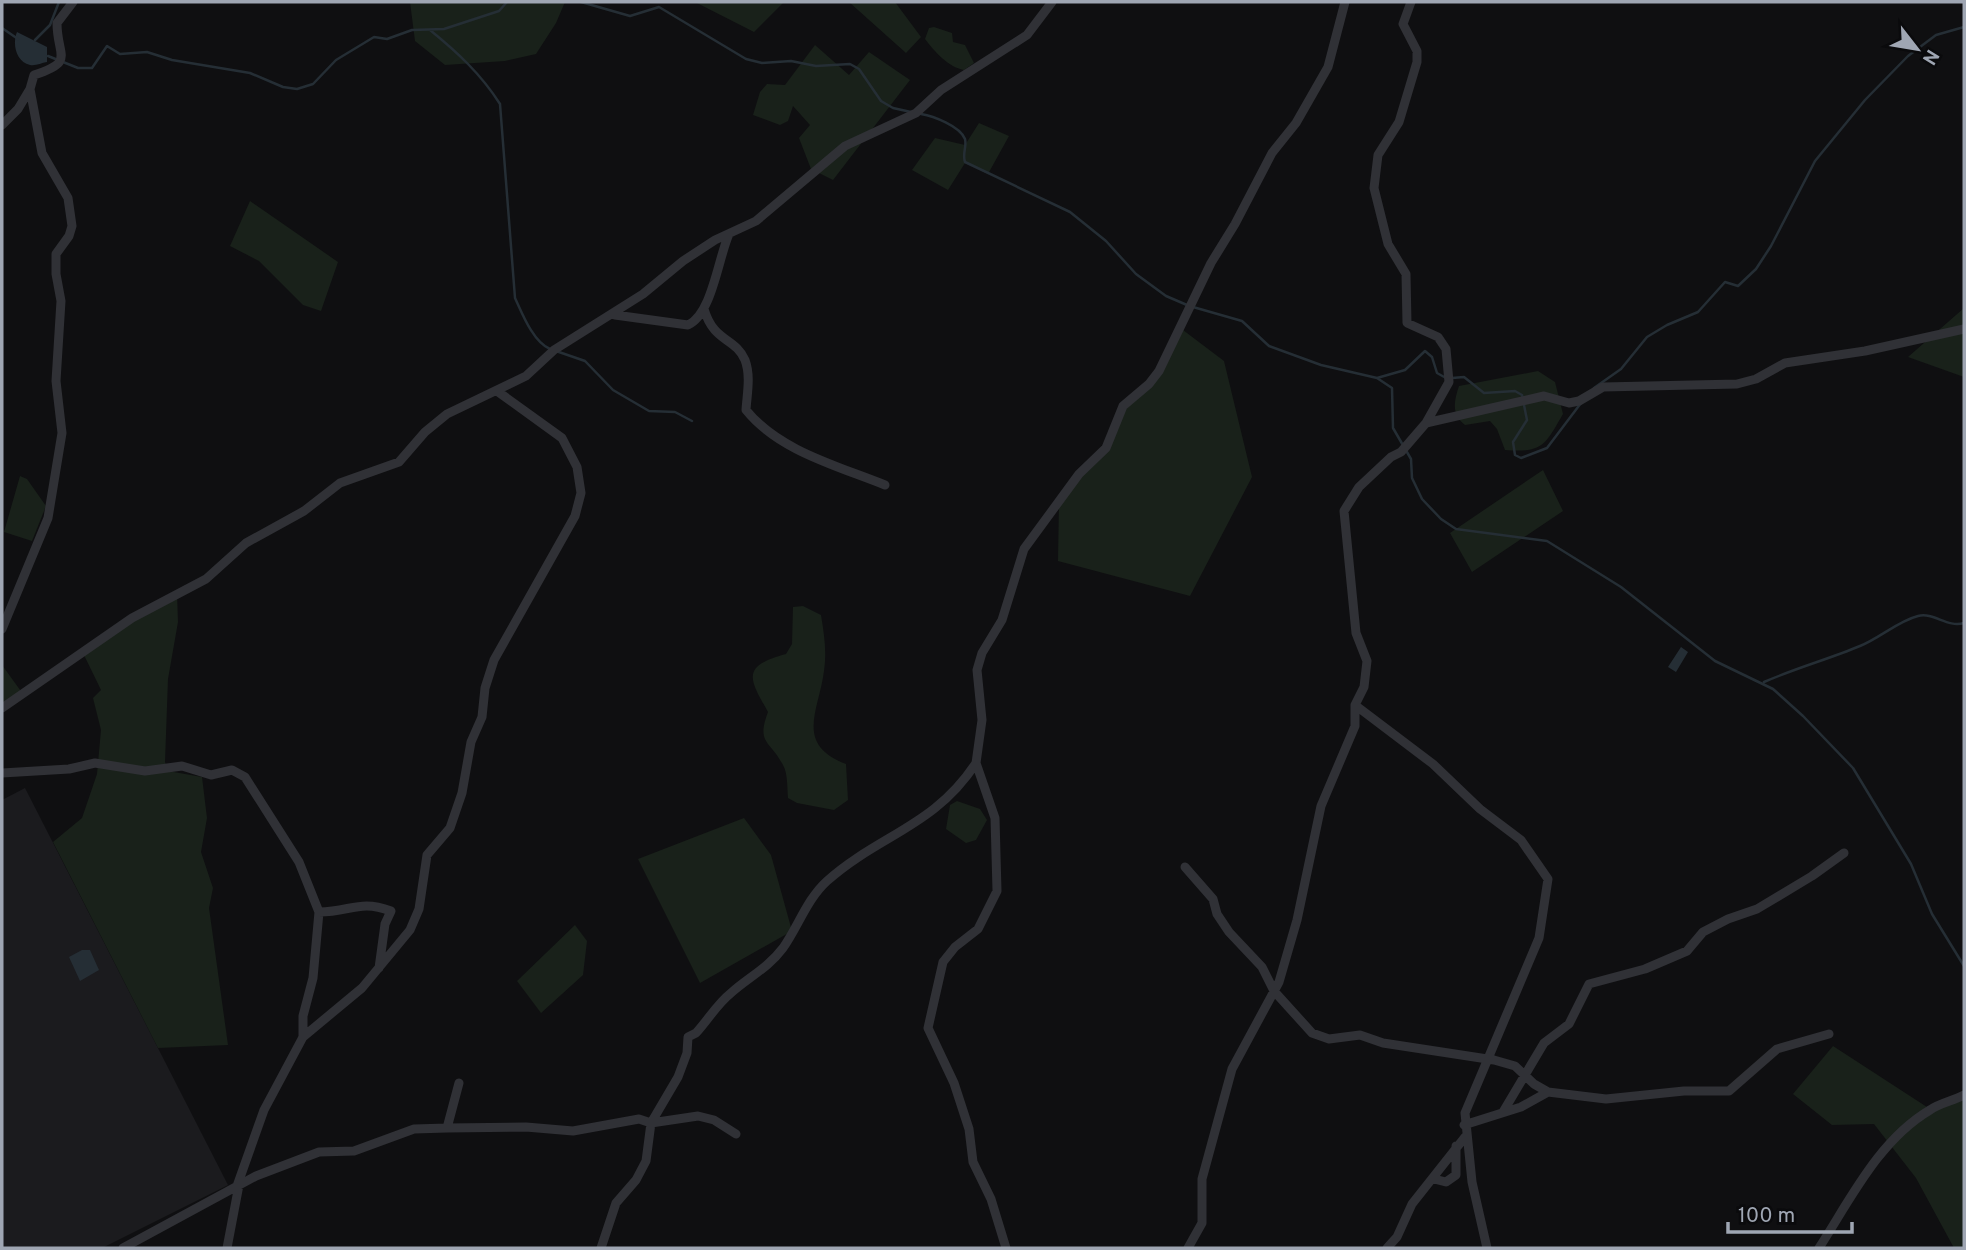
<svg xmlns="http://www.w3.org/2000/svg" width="1966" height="1250" font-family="Overpass,sans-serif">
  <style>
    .built { fill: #1b1b1e }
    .green { fill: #19211a }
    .water { fill: #252e35 }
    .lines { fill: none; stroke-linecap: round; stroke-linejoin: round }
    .stream { stroke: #252e35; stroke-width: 2.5 }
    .minor { stroke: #303136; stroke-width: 9 }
  </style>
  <rect width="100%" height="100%" fill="#0f0f11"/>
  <path class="built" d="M25,788L228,1185L102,1248H2V800Z"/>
  <path class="green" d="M410,2H565L556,23L536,54L505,61L445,65L415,41Z
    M695,2H784L754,32Z
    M849,2H895L921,37L906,53Z
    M934,27L952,33L953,42L965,45L974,63L964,70C948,67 935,52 925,39L929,28Z
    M815,45L849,75L869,52L910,80L833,180L811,169L799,138L810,125L793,106L788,121L780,125L753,115L760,92L767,84L785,85Z
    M979,123L1009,136L988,174L965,163L948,190L912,170L935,138L965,145Z
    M250,201L338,262L321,311L303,305L259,261L230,246Z
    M1964,308V377L1908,357Z
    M1179,327L1224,361L1252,477L1190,596L1058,561L1059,502L1079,474L1104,454L1120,410L1150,385Z
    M1538,371L1555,382L1563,414C1545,445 1543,453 1505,450L1497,429L1490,421L1465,425C1451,414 1454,401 1459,386Z
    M1543,470L1563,511L1472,572L1450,533Z
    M20,476L27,479L46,506L32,541L4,532Z
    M177,593L178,622L168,679L165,762L168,771L202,777L207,818L201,852L213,888L209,908L228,1045L158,1048L53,842L82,818L97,774L101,730L93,698L101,690L83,653Z
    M803,606L821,615C824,633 827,652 824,671C819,711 794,744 846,764L848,800L834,810L797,803L788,798C787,788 788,774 783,765C770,740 756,744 768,712C748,677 742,666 786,654L792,644L793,607Z
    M2,665L23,694L2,708Z
    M957,801L980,809L987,820L976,840L966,843L946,829L950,805Z
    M744,818L771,855L792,931L700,983L638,859Z
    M575,925L587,941L583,975L541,1013L517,981Z
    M1833,1046L1930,1109L1964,1095V1248H1954L1916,1178L1874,1124L1832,1125L1793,1094Z"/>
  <path class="water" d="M17,32L47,47V62C41,63 36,66 30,65C16,62 12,44 17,32Z
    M1681,647L1688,652L1676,672L1668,667Z
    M82,950H90L99,970L80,981L69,957Z"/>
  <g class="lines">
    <path class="stream" d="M581,2L630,16L659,7L746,59L762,63L791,61L816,66L850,64L859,69L881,101L893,108L911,112
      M2,28L18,39
      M430,30C457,52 481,74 500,104L515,298C522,313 533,342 550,349
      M35,40L50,25L59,2
      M48,56L78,68H92L107,46L120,54L147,52L172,60L250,73L283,87L297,89L313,84L336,60L374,37L387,39L412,30L444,29L499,11L507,2
      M921,114C933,116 960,126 965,139C967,147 962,154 965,162L1070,212L1106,241L1136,274L1166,296L1187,305
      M1193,307L1242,321L1269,346L1321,365L1377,378L1392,388L1393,428L1411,459L1412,478L1422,499L1441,519L1456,529L1547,541L1621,587L1715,661L1773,689L1803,716L1853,768L1911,864L1932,914L1964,966
      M556,351L585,361L613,390L649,411L675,412L692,421
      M1377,378L1405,370L1425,351L1432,357L1437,373L1446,378
      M1452,378L1464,377L1484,393L1515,391L1522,395L1527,420L1513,442L1515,455L1521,458L1547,448L1581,403
      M1594,388L1621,369L1647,337L1667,325L1698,312L1725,282L1738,286L1756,269L1771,246L1815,161L1865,100L1908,56L1936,35L1964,27
      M1764,682C1796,668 1829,659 1860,646C1880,638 1898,621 1918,616C1934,612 1947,628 1964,623"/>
    <path class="minor" d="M2,125L18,109L30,89
      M704,309C714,343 735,337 745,360C751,376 747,394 746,410C779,451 838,466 885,485
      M615,315L688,325C712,314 718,259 729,234
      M1426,423L1544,396L1569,403L1579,401L1603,387L1737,384L1756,379L1785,363L1865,351L1964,329
      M2,629L48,518L62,433L56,381L61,301L56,274V254L69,236L72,226L68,198L42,153L30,89L34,75C76,61 57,57 57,23L73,2
      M1355,705L1433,764L1480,809L1521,840L1548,879L1539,938L1465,1113L1472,1182L1487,1248
      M2,708L132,618L206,579L246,543L304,511L340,483L399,462L425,432L447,414L526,376L554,350L643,294L683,261L715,240L756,221L845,146L916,113L941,90L1027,35L1052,2
      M2,773L69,769L95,763L145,771L182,766L211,775L232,770L245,777L299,862L319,912L313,978L303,1016V1037
      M1185,867L1213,899L1217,914L1229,932L1262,967L1274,991L1312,1033L1329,1039L1360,1035L1383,1043L1494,1060L1515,1066L1534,1084L1548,1092
      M319,912C351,912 359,899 391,911L385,924L379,968
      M1503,1112L1544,1043L1569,1024L1589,984L1645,969L1687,951L1703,932L1728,919L1757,909L1812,876L1844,853
      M1464,1125L1521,1107L1548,1092L1606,1099L1684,1091H1729L1777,1049L1829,1034
      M447,1128L526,1127L573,1131L639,1119L651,1123L698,1116L714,1120L736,1134
      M1434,1179L1446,1182L1456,1175V1146
      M237,1186L264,1110L303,1037L362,988L410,930L419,909L427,855L450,828L462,793L471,742L482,717L485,688L494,660L575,516L581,493L577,467L562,438L497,391
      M123,1248L256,1176L319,1152L354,1151L414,1129L447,1128L459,1083
      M227,1248L239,1185
      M601,1248L616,1203L636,1180L646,1161L651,1123L678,1077L687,1053L688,1037L696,1033C708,1020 717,1004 731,993C749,977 768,968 783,948C798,927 807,899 827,881C880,834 934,827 976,763
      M1006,1248L991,1199L973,1162L969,1129L954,1083L928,1028L943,962L955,947L978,929L997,891L995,818L976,763L982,720L977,670L982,653L1002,620L1024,549L1079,474L1106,448L1123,406L1149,384L1159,371L1211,263L1235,224L1272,153L1296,123L1328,67L1345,2
      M1188,1248L1202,1223V1179L1232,1069L1279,982L1297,920L1321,806L1355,726V705L1364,687L1367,661L1356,633L1344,511L1359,487L1391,457L1401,452L1426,423L1449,382L1446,349L1438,337L1407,323L1406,274L1388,244L1374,188L1378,155L1399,122L1417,62V51L1403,24L1411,2
      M1387,1248L1397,1237L1412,1204L1465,1137
      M1819,1248C1850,1200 1879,1140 1930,1110C1940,1103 1953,1101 1964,1095"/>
  </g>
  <rect width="1966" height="1250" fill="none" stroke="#9fa6b3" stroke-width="7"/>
  <g transform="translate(1917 49) rotate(121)" stroke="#0a0a0c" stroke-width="5" paint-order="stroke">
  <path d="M0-5L12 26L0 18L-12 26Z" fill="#9fa6b3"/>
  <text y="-10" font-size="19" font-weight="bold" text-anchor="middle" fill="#9fa6b3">N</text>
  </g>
  <path d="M1728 1222v10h124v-10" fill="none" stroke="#9fa6b3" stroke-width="3.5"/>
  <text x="1738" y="1222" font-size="21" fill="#9fa6b3" stroke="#0a0a0c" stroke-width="5" paint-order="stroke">100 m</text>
</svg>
